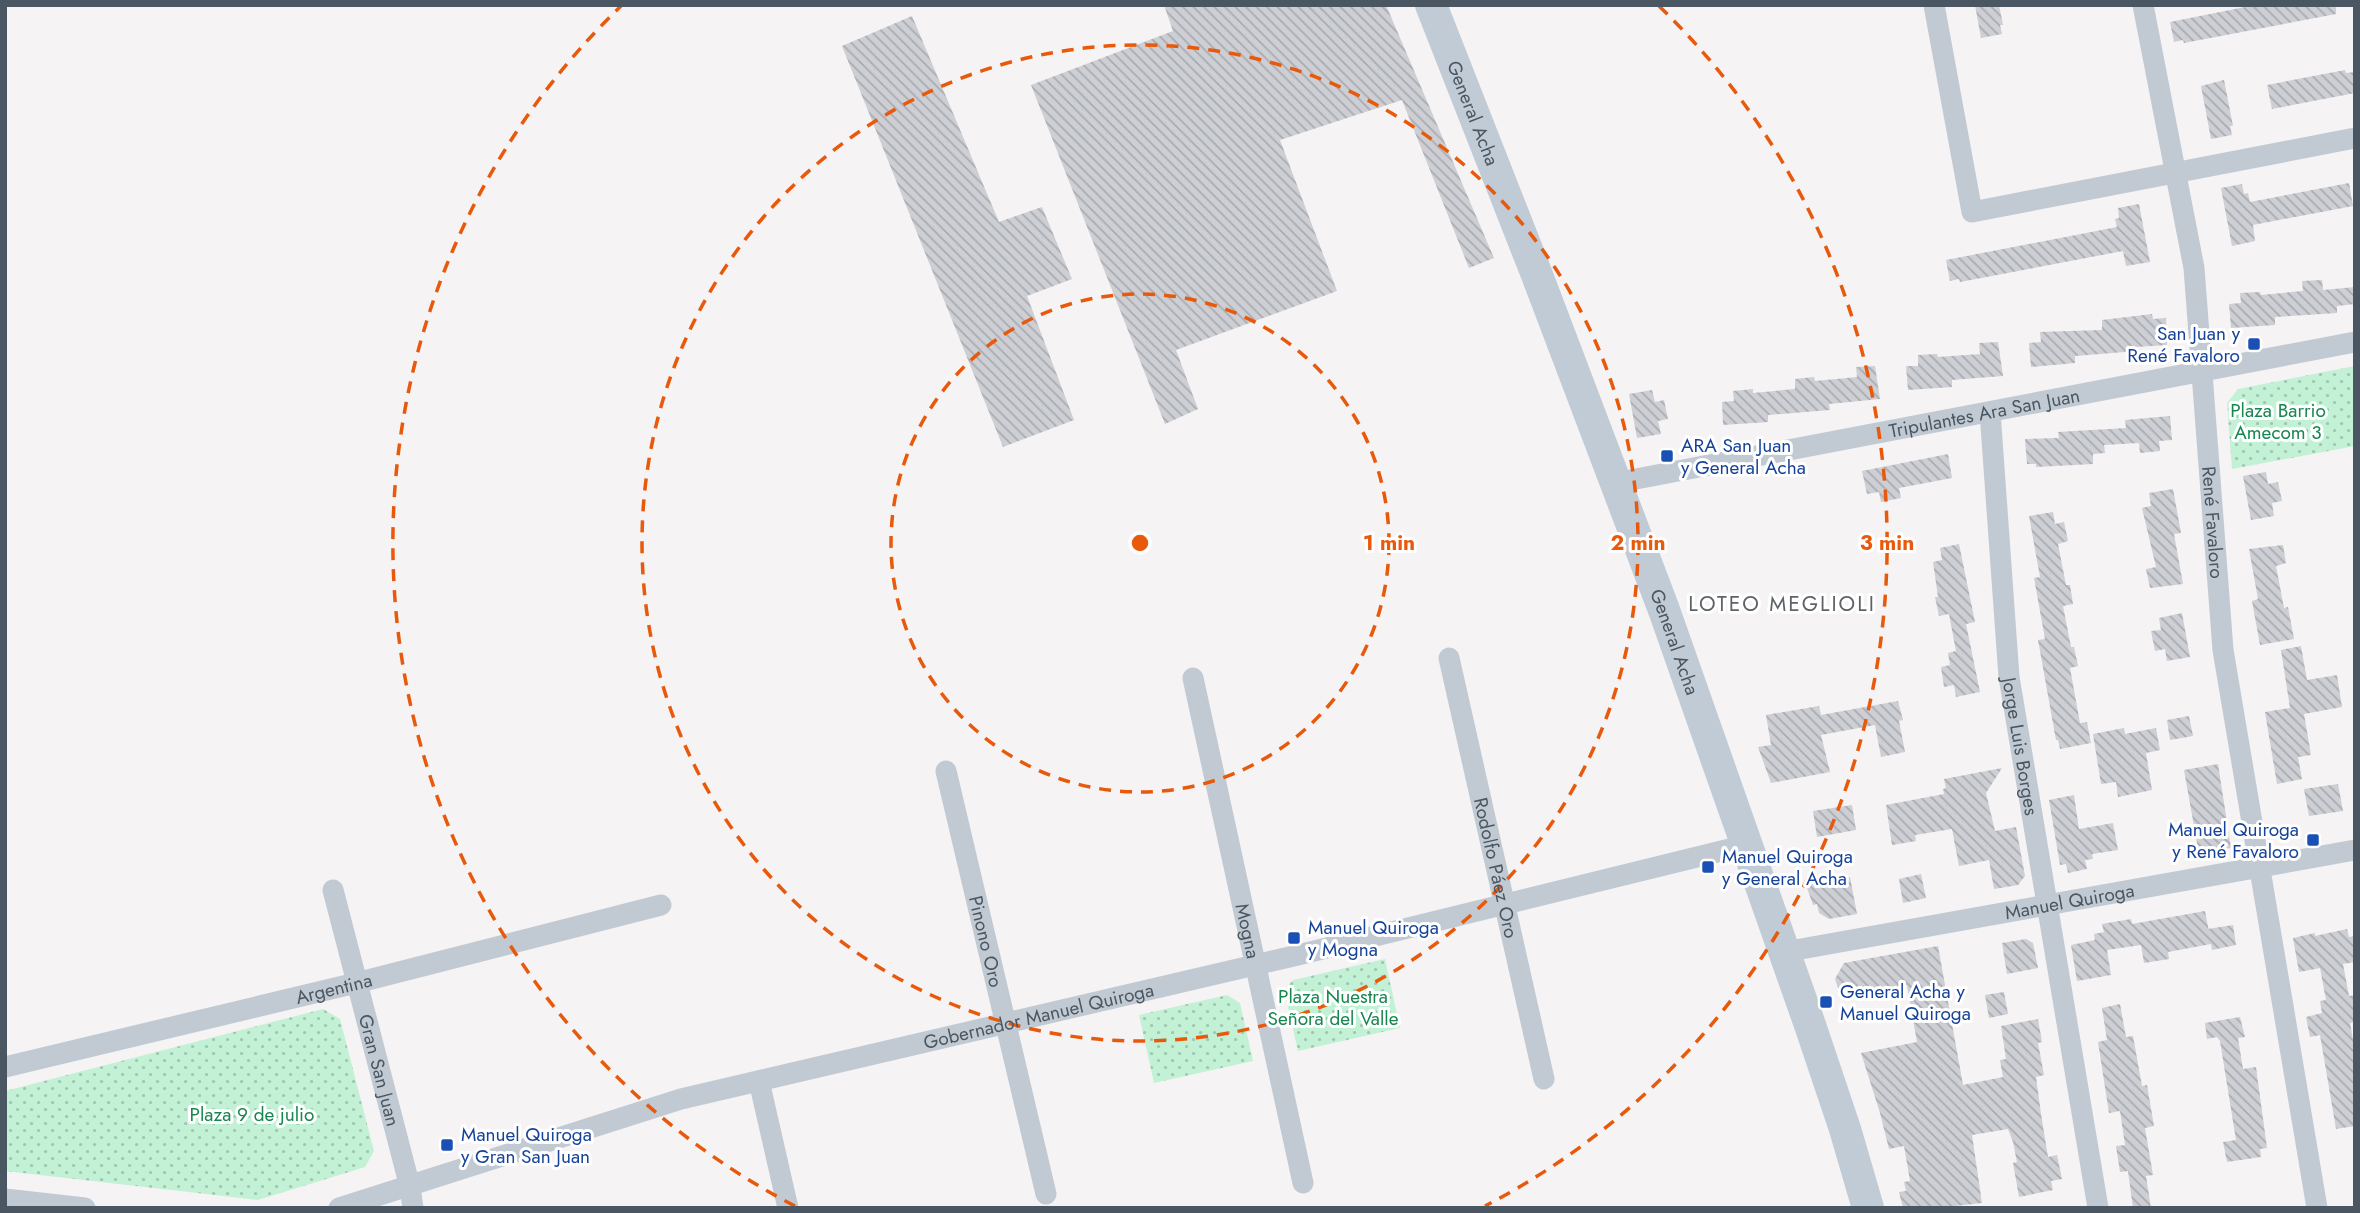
<svg xmlns="http://www.w3.org/2000/svg" width="2360" height="1213" font-family="Jost,sans-serif">
  <style>
    .park { fill: url(#park-dots) }
    .building { fill: url(#building-back-hatch) }
    .lines { fill: none; stroke-linecap: round; stroke-linejoin: round }
    .street { stroke: #c1cad2; stroke-width: 21 }
    .secondary { stroke: #c1cbd6; stroke-width: 32 }
    .ring { fill: none; stroke: #e8590c; stroke-width: 3.5; stroke-dasharray: 12 9 }
    .transit-dot { fill: #1a4fb4; stroke: #fff; stroke-width: 2.5 }
    .labels { text-anchor: middle; dominant-baseline: central; stroke-width: 6; stroke-linejoin: round; paint-order: stroke }
    .street-label { font-size: 19px; fill: #4a5661; stroke: #fff }
    .transit-label { font-size: 19px; fill: #164399; stroke: #fff; text-anchor: start }
    .park-label { font-size: 19px; fill: #17864f; stroke: #fff }
    .neighbourhood-label { font-size: 21px; letter-spacing: 2px; fill: #5f6368; stroke: #fff }
    .centre { fill: #e8590c; stroke: #fff; stroke-width: 3.5 }
    .ring-label { font-size: 21px; text-anchor: middle; font-weight: bold; fill: #e8590c; stroke: #fff; stroke-width: 6; stroke-linejoin: round; paint-order: stroke }
  </style>
  <defs>
    <pattern id="park-dots" width="8" height="8" patternUnits="userSpaceOnUse" patternTransform="scale(1.75)"><rect width="8" height="8" fill="#c3f1d5"/><path d="M2 2h.1M6 6h.1" fill="none" stroke="#a0c6b0" stroke-width="1.8" stroke-linecap="round"/></pattern>
    <pattern id="building-back-hatch" width="6" height="6" patternUnits="userSpaceOnUse" patternTransform="scale(1.75)"><rect width="6" height="6" fill="#cdcfd5"/><path d="M-1 5l2 2M0 0l6 6M5-1l2 2" fill="none" stroke="#a8abb0"/></pattern>
  </defs>
  <rect width="100%" height="100%" fill="#f5f3f3"/>
  <path class="park" d="M2355,366V446L2232,469L2227,403L2238,389Z
    M1385,959L1400,1028L1298,1051L1284,990L1293,980Z
    M1227,995L1240,1003L1253,1061L1154,1083L1139,1015Z
    M323,1009L340,1019L374,1151L365,1167L258,1200L5,1171V1091Z"/>
  <path class="building" d="M1164,5H1386L1494,258L1469,268L1402,100L1280,140L1337,291L1176,350L1198,409L1165,424L1031,85L1173,31Z
    M1975,5H1999L2003,25H2000L2002,34L1981,38Z
    M2255,5H2336V14L2184,43L2183,40L2174,42L2170,22Z
    M912,16L999,222L1042,207L1072,279L1027,296L1074,420L1003,447L842,46Z
    M2345,70L2346,73L2355,72V93L2272,109L2267,85Z
    M2224,80L2233,126H2230L2232,135L2211,139L2201,86Z
    M2349,183L2353,206L2253,225L2255,241L2232,246L2221,188L2242,184L2244,194L2248,193L2250,202Z
    M2139,204L2150,262L2126,266L2123,251L1960,282L1959,279L1950,281L1946,260L2117,227L2115,219L2119,218L2118,208Z
    M2322,280L2323,290L2355,287V304L2337,306V313L2275,317V325L2231,328L2229,304L2241,303L2240,293L2260,292L2261,295L2303,291L2302,281Z
    M2152,314L2153,319L2166,318L2167,345L2136,347L2137,351L2075,356V363L2031,367L2029,343L2041,342L2040,332L2102,330V320Z
    M1998,342L2003,376L1952,380V387L1908,390L1906,366H1918V355L1937,354L1938,357L1980,354L1979,343Z
    M1875,366L1880,399L1829,404L1830,410L1768,415V422L1723,425L1722,402L1734,401L1733,391L1753,389V393L1795,389V379L1814,377L1815,381L1857,377L1856,367Z
    M1652,390L1655,402L1664,400L1668,419L1658,421L1661,434L1637,438L1629,394Z
    M2170,416L2172,440L2159,441L2160,451L2140,453L2139,443L2104,445L2105,453L2093,454V464L2036,467V464H2027L2025,439L2059,438L2058,432L2126,428L2125,420Z
    M1948,454L1952,478L1899,488L1901,498L1881,502L1879,492L1867,494L1862,471Z
    M2266,472L2268,484L2278,482L2282,501L2272,503L2274,516L2251,520L2243,476Z
    M2173,489L2181,533L2174,534L2183,584L2150,588L2146,569L2156,567L2142,508L2151,506L2149,493Z
    M2053,512L2055,524L2064,522L2068,541L2058,544L2066,585H2070L2073,604L2063,606L2071,647H2074L2078,666L2070,668L2080,723L2087,722L2091,743L2060,749L2058,740H2056L2038,640L2045,639L2034,578L2040,577L2029,516Z
    M1959,544L1975,622L1966,624L1980,692L1956,697L1954,685L1944,687L1941,667L1950,665L1948,653L1956,651L1949,614L1939,616L1935,597H1938L1933,562L1942,560L1940,548Z
    M2283,545L2286,563L2276,566L2284,608L2288,607L2294,639L2260,645L2252,601L2258,599L2249,549Z
    M2182,613L2190,657L2167,661L2165,649L2155,651L2151,631L2161,630L2159,618Z
    M2301,646L2307,680L2337,675L2342,707L2304,714L2311,755L2298,757L2302,779L2277,784L2265,712L2290,708L2281,650Z
    M1898,701L1903,720L1899,721L1905,752L1881,757L1875,725L1821,735L1830,772L1771,783L1758,747L1771,745L1766,715L1819,706L1821,715Z
    M2189,716L2193,736L2170,740L2167,720Z
    M2124,728L2125,734L2156,728L2160,750L2146,753L2152,790L2118,797L2116,782L2101,784L2093,734Z
    M2218,764L2231,848L2199,854L2184,770Z
    M2002,768L1986,793L1995,831L2016,827L2025,876L2018,885L1994,889L1989,860L1959,866L1952,829L1915,835L1916,841L1892,845L1886,805L1944,794L1943,789L1946,788L1944,779Z
    M2338,784L2343,811L2309,816L2304,789Z
    M2074,795L2079,829L2113,823L2118,850L2092,854L2093,859L2085,860L2087,869L2068,873L2066,864L2060,865L2049,800Z
    M1852,805L1856,830L1817,837L1813,811Z
    M1921,874L1926,898L1903,903L1899,879Z
    M1850,877L1857,914L1829,919L1819,913L1817,904L1813,905L1806,885Z
    M2205,911L2211,942L2208,929L2233,925L2236,945L2212,950L2211,944L2168,952L2169,959L2144,963L2141,945L2107,950L2111,975L2077,981L2071,945L2095,940L2094,934L2104,932L2102,924L2131,919L2132,924Z
    M2347,929L2349,937L2355,936V962L2343,964L2349,996L2355,995V1022L2350,1023L2355,1051V1126L2336,1129L2320,1035L2310,1037L2306,1017L2322,1013L2320,1001L2326,1000L2320,968L2299,972L2293,938L2315,933V936Z
    M2026,939L2033,943L2038,968L2007,974L2002,943Z
    M1938,946L1963,1085L2003,1077L2000,1060L2006,1059L2001,1026L2038,1019L2042,1042L2038,1043L2044,1075L2036,1077L2041,1114L2048,1157L2057,1155L2062,1179L2051,1181L2053,1190L2019,1197L2013,1163L2017,1162L2013,1142L2008,1129L1972,1135L1982,1203L1955,1206V1208H1903L1899,1192L1906,1191L1904,1182L1910,1181L1904,1146L1889,1149L1880,1113L1861,1053L1917,1042L1907,985L1842,999L1835,979L1844,963Z
    M2004,992L2008,1014L1989,1018L1985,995Z
    M2120,1004L2126,1037L2133,1036L2142,1086L2147,1085L2154,1126L2145,1128L2153,1175L2146,1176L2151,1208H2133L2128,1171L2120,1172L2116,1146L2125,1145L2120,1111L2109,1113L2098,1042L2107,1040L2102,1008Z
    M2240,1017L2245,1037L2238,1038L2243,1069L2256,1067L2267,1148L2260,1149L2261,1157L2227,1162L2223,1142L2236,1140L2220,1041L2217,1037L2207,1039L2205,1023Z"/>
  <g class="lines">
    <g class="street">
      <path d="M1934,5L1972,212L2355,138"/>
      <path id="s1" d="M2143,5L2194,268L2223,650L2317,1208"/>
      <path id="s2" d="M1990,412L2009,677L2098,1208"/>
      <path id="s3" d="M1615,483L2355,342"/>
      <path id="s4" d="M1449,658L1544,1079"/>
      <path id="s5" d="M1193,678L1303,1183"/>
      <path id="s6" d="M946,771L1046,1194"/>
      <path id="s7" d="M333,890L410,1187L413,1208"/>
      <path id="s8" d="M1784,952L2355,850"/>
      <path id="s9" d="M5,1067L356,983L661,905"/>
      <path d="M759,1081L788,1208"/>
      <path d="M5,1199L85,1208"/>
      <path id="s10" d="M339,1208L681,1099L1298,955L1746,845"/>
    </g>
    <path class="secondary" id="s11" d="M1431,5L1537,275L1664,610L1810,1025L1845,1129L1868,1208"/>
  </g>
  <g class="ring">
    <circle cx="1140" cy="543" r="249"/>
    <circle cx="1140" cy="543" r="498"/>
    <path d="M795 1206A747 747 0 0 1 621 6M1659 6A747 747 0 0 1 1485 1206"/>
  </g>
  <g class="transit-dot">
    <rect x="2247" y="337" width="14" height="14" rx="3.5"/>
    <rect x="1660" y="449" width="14" height="14" rx="3.5"/>
    <rect x="2306" y="833" width="14" height="14" rx="3.5"/>
    <rect x="1701" y="860" width="14" height="14" rx="3.5"/>
    <rect x="1287" y="931" width="14" height="14" rx="3.5"/>
    <rect x="1819" y="995" width="14" height="14" rx="3.5"/>
    <rect x="440" y="1138" width="14" height="14" rx="3.5"/>
  </g>
  <g class="labels">
    <g class="street-label">
      <text stroke="none"><textPath href="#s11" startOffset="116">General Acha</textPath></text>
      <text stroke="none"><textPath href="#s3" startOffset="376">Tripulantes Ara San Juan</textPath></text>
      <text stroke="none"><textPath href="#s1" startOffset="523">René Favaloro</textPath></text>
      <text stroke="none"><textPath href="#s11" startOffset="682">General Acha</textPath></text>
      <text stroke="none"><textPath href="#s2" startOffset="336">Jorge Luis Borges</textPath></text>
      <text stroke="none"><textPath href="#s4" startOffset="215">Rodolfo Páez Oro</textPath></text>
      <text stroke="none"><textPath href="#s8" startOffset="290">Manuel Quiroga</textPath></text>
      <text stroke="none"><textPath href="#s5" startOffset="259">Mogna</textPath></text>
      <text stroke="none"><textPath href="#s6" startOffset="175">Pinono Oro</textPath></text>
      <text stroke="none"><textPath href="#s9" startOffset="338">Argentina</textPath></text>
      <text stroke="none"><textPath href="#s10" startOffset="726">Gobernador Manuel Quiroga</textPath></text>
      <text stroke="none"><textPath href="#s7" startOffset="186">Gran San Juan</textPath></text>
    </g>
    <g class="transit-label">
      <text x="2240" y="333" text-anchor="end">San Juan y<tspan x="2240" dy="22">René Favaloro</tspan></text>
      <text x="1681" y="445">ARA San Juan<tspan x="1681" dy="22">y General Acha</tspan></text>
      <text x="2299" y="829" text-anchor="end">Manuel Quiroga<tspan x="2299" dy="22">y René Favaloro</tspan></text>
      <text x="1722" y="856">Manuel Quiroga<tspan x="1722" dy="22">y General Acha</tspan></text>
      <text x="1308" y="927">Manuel Quiroga<tspan x="1308" dy="22">y Mogna</tspan></text>
      <text x="1840" y="991">General Acha y<tspan x="1840" dy="22">Manuel Quiroga</tspan></text>
      <text x="461" y="1134">Manuel Quiroga<tspan x="461" dy="22">y Gran San Juan</tspan></text>
    </g>
    <g class="park-label">
      <text x="2278" y="410">Plaza Barrio<tspan x="2278" dy="22">Amecom 3</tspan></text>
      <text x="1333" y="996">Plaza Nuestra<tspan x="1333" dy="22">Señora del Valle</tspan></text>
      <text x="252" y="1114">Plaza 9 de julio</text>
    </g>
    <g class="neighbourhood-label">
      <text x="1782" y="604">LOTEO MEGLIOLI</text>
    </g>
  </g>
  <circle cx="1140" cy="543" r="10" class="centre"/>
  <g class="ring-label">
    <text x="1389" y="550">1 min</text>
    <text x="1638" y="550">2 min</text>
    <text x="1887" y="550">3 min</text>
  </g>
  <rect width="2360" height="1213" fill="none" stroke="#4a5661" stroke-width="14"/>
</svg>
